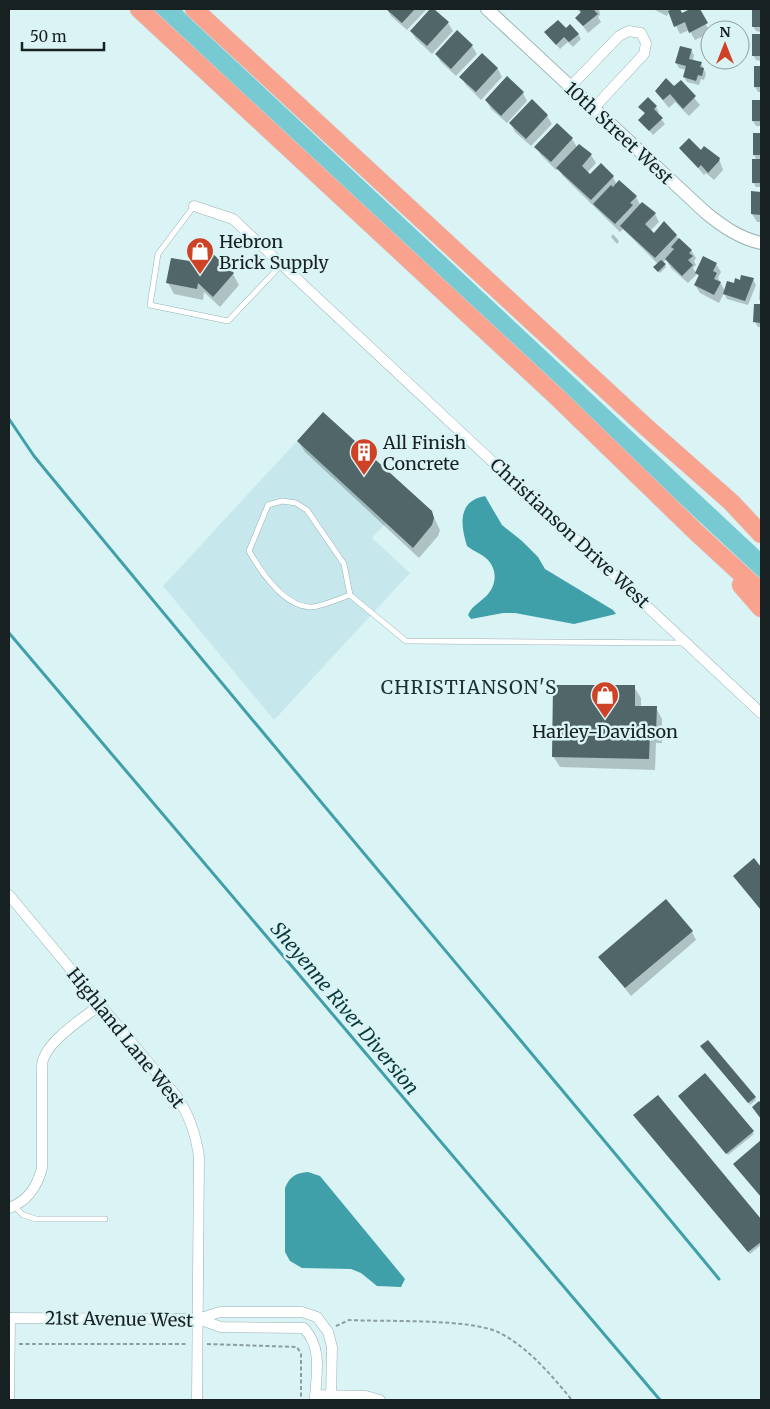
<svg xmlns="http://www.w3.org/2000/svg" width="770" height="1409" font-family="Merriweather,serif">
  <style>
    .built { fill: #c6e8ec }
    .green { fill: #77c9d2 }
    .water { fill: #40a0aa }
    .shadow { fill: #0003 }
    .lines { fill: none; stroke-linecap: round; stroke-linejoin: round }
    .stream { stroke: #40a0aa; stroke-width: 3 }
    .building { fill: #506668 }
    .service-casing { stroke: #99b1b4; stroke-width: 6 }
    .minor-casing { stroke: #99b1b4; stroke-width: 11 }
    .tertiary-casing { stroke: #99b1b4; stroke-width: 14 }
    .motorway-casing { stroke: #d1d3d3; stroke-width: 19 }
    .path { stroke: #8b9d9f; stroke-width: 2; stroke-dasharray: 4 2.5; stroke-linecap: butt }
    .service { stroke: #fff; stroke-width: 5 }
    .minor { stroke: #fff; stroke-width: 10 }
    .tertiary { stroke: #fff; stroke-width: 12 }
    .motorway { stroke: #f9a28e; stroke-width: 18 }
    .labels { text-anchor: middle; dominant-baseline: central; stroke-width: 5; stroke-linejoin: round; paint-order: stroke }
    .street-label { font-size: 18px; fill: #182122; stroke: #daf3f5 }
    .poi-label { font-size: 18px; fill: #182122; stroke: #daf3f5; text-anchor: start }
    .neighbourhood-label { font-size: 19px; letter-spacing: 1px; fill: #1d3134; stroke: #daf3f5 }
    .water-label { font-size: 19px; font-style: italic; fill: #08373b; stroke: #daf3f5 }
  </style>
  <rect width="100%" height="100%" fill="#daf3f5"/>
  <path class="built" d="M297,441L386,523L372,538L410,573L274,720L163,586Z"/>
  <path class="green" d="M150,9H181L192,20L761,552V579Z"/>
  <path class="water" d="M485,496L502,525L522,541L538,557L545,569L613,610L616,614L574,624L515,613H503L471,619L468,615C472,606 477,605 484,598C496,588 499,571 487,559C482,554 473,551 467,546C460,524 458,501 485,496Z
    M308,1172L320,1176L405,1279L401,1287L377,1286L361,1273L351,1269L302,1268L290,1261L285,1252V1188C290,1176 296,1173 308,1172Z"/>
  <path class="shadow" d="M387,9H427L407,30L391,16Z
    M433,9L448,23L453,31L432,54L416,39L411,31Z
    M577,9H599L600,15L598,17L601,22L588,33L577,18L581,13Z
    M653,9H670L667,16Z
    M675,9H679L682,14L693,9H699L710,33L695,40L689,30L680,34L669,12Z
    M753,9H761V32L756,31L753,26Z
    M566,30L578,34L581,39L573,47L568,42L560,49L546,33Z
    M457,32L472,46L477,54L456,76L441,62L436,54Z
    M753,35H761V61L756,60L753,55Z
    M691,50L694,55L693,61L701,63L706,74L704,80L701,79L699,85L687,82L684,77L686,70L679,68L676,63Z
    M482,55L498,69L502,77L481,100L466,85L461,77Z
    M755,67H761V92H758L755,87Z
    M681,82L700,105L689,116L675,102L669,108L656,92L674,88Z
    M523,93L527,101L507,123L491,109L486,100Z
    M648,99L656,107L659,112L657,114L665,124L653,135L640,120L645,114L640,107Z
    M753,101L761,102V126H756L753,121Z
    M547,116L552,124L531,146L515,132L511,124Z
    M557,125L572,139L577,147L579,146L591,155L596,163L587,173L591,176L613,177L617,185L636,197L641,206L655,214L659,222L650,231L654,234L676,236L691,250L696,258L694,261L696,265L693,268L696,273L716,264L721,272L718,278L725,291L740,281L753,279L756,285L748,305L727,299L724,293L719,303L700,293L695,285L699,277L697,274L688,283L671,268L666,259L663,263L666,267L660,273L656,269L658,264L623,229L620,232L563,176L558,168L556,170L541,155L536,147Z
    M754,134L761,135V187H756L753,182L757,161L754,155Z
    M681,148L701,152L719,159L723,170L714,180L706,173L704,175Z
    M753,193H761V222H757L752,214Z
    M613,234L619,241L617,244L611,237Z
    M233,274L239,285L220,307L204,292L203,300L174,294L168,283Z
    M760,284H761V303L759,299Z
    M755,306H761V327H758L755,322Z
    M298,441L431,511L440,530L438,536L419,558L305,452Z
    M634,687L641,698V707L656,708L662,719V743H656L655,770L560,767L553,756Z
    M754,860L761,869V910L735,876Z
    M692,932L696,940L631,996L600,957Z
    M708,1041L755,1098L756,1100L750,1105L703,1048Z
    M657,1096L761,1221V1245L750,1254L636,1117Z
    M681,1098L752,1132L754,1134L728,1155Z
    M760,1142L761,1143V1196L736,1166Z"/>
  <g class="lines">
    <path class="stream" d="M9,419L34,456C260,732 492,1004 719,1279
      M9,633L660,1400"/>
  </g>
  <path class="building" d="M386,9H415L402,23Z
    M430,9H434L449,22L427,46L410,31Z
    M579,9H593L598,14L583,26L575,18L581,12Z
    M672,9H680L682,13L690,9H700L708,23L689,33L685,22L674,27L668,11Z
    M752,9H761V27H752Z
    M558,20L566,28L570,24L579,34L569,42L564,37L556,45L544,32Z
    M457,30L473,45L451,69L435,54Z
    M752,34H761V56H752Z
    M680,46L692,49L689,59L702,62L700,67L704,68L702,76L698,75L696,81L683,77L686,66L675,63Z
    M482,53L498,68L476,92L459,77Z
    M754,66H761V87H754Z
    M507,76L524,92L501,116L485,100Z
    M666,78L674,86L681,80L696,96L683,109L670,94L663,100L655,91Z
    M648,97L657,106L654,109L663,118L649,131L638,120L645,113L638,107Z
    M532,99L548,115L526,139L509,123Z
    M752,100H761V121H752Z
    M557,123L573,138L551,162L534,147Z
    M753,133H761V155H753Z
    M689,138L701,150L704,146L720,158L719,161L708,173L701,165L698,168L679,148Z
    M579,144L592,154L582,166L590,174L601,163L614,176L591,200L556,168Z
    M752,159H761V183H752Z
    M619,180L637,196L630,203L633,205L615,224L593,204L611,185L613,187Z
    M751,191L761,192V215L751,214Z
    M642,202L656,213L645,224L654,233L664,221L677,235L655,258L620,226Z
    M679,238L692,250L689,253L693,256L688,260L693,265L682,276L665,259L674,249L671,247Z
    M213,254L234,273L213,297L198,283L197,289L166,283L171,258L202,263Z
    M703,256L717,263L713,271L717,273L714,279L721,282L714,295L694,285L699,275L695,273Z
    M661,260L666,264L658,272L653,267Z
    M741,275L754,278L745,301L723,294L727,281L734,283L735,278L740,280Z
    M754,304H761V323L753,322Z
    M323,412L432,511L434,518L432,525L413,548L297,441Z
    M553,685H635V706H657L656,732H650L649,759L552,757Z
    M754,858L761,867V910L733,876Z
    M666,899L693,931L625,988L598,957Z
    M708,1040L756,1097L748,1103L700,1046Z
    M705,1073L754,1131L726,1154L678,1096Z
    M658,1095L761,1219V1242L748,1252L633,1115Z
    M759,1101L761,1103V1119L752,1107Z
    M761,1140V1197L733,1164Z"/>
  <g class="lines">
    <g class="service-casing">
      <path id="service" d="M194,206L158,254L150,305L228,321L282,264
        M350,595C341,598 318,608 309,607C283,605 261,572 249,551L268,505L282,501L296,503L307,510L344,564L350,595L406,641L685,643
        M14,1206L23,1215L36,1219H105"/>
    </g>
    <g class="minor-casing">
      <path id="minor" d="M570,87L619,36L629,31L641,33L646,43L644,54L593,109
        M194,206L233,219L761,713
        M9,895L177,1097C190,1116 196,1135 199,1157L197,1400
        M9,1208C28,1201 37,1187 42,1168V1066C43,1043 82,1019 100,1005
        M9,1318L198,1319L221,1327L304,1328C323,1349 316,1374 315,1400
        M198,1319L220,1312H302L317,1317L328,1332L332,1347L331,1400
        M315,1395L366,1396L380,1400
        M9,1400L10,1318"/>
    </g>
    <g class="tertiary-casing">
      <path id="tertiary" d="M487,9L705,212C722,226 739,238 761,243"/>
    </g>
    <g class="motorway-casing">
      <path id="motorway" d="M139,9L558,398L697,533L761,592
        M194,9L646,427L731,502L761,534
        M741,585L761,608"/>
    </g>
    <path class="path" d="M336,1326L349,1320C386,1322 470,1318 500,1333C529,1348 552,1376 572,1400
      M19,1344H187
      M207,1344L297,1347L301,1354V1400"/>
    <use href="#service" class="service"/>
    <use href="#minor" class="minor"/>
    <use href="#tertiary" class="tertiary"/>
    <use href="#motorway" class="motorway"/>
  </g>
  <defs>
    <g id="shop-pin" transform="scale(1.4375)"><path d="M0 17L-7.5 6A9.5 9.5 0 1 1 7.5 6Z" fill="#ce4325" stroke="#daf3f5"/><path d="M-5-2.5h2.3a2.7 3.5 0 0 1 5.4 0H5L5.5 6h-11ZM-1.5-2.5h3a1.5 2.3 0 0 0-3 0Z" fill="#fff"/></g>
    <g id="building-pin" transform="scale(1.4375)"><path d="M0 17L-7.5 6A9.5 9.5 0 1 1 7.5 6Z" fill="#ce4325" stroke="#daf3f5"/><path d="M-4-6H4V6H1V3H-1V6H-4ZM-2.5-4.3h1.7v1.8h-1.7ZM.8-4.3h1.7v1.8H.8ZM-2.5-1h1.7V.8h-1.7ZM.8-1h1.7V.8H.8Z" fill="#fff"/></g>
  </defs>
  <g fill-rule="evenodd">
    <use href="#shop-pin" x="200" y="251"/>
    <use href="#building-pin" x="364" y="452"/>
    <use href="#shop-pin" x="605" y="695"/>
  </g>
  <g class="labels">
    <g class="street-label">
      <text transform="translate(619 133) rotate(43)">10th Street West</text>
      <text transform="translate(570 533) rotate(43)">Christianson Drive West</text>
      <text transform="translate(126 1038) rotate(51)">Highland Lane West</text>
      <text transform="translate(119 1319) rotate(1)">21st Avenue West</text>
    </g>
    <g class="poi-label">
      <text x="219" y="241">Hebron<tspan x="219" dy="21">Brick Supply</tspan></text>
      <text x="383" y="442">All Finish<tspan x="383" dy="21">Concrete</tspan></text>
      <text x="605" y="731" text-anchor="middle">Harley-Davidson</text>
    </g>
    <g class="neighbourhood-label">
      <text x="469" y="687">CHRISTIANSON'S</text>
    </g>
    <g class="water-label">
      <text transform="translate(345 1008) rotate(50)">Sheyenne River Diversion</text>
    </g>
  </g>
  <rect width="770" height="1409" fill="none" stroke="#182122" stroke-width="20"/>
  <g transform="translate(725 45)"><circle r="24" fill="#daf3f5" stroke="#8c9fa1"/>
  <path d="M0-4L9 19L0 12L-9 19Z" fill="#ce4325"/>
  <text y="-8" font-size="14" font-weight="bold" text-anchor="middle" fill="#182122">N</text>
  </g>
  <path d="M22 42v8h82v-8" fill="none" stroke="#182122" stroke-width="2.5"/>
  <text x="30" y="42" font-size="15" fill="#182122" stroke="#daf3f5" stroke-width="4" paint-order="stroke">50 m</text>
</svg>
